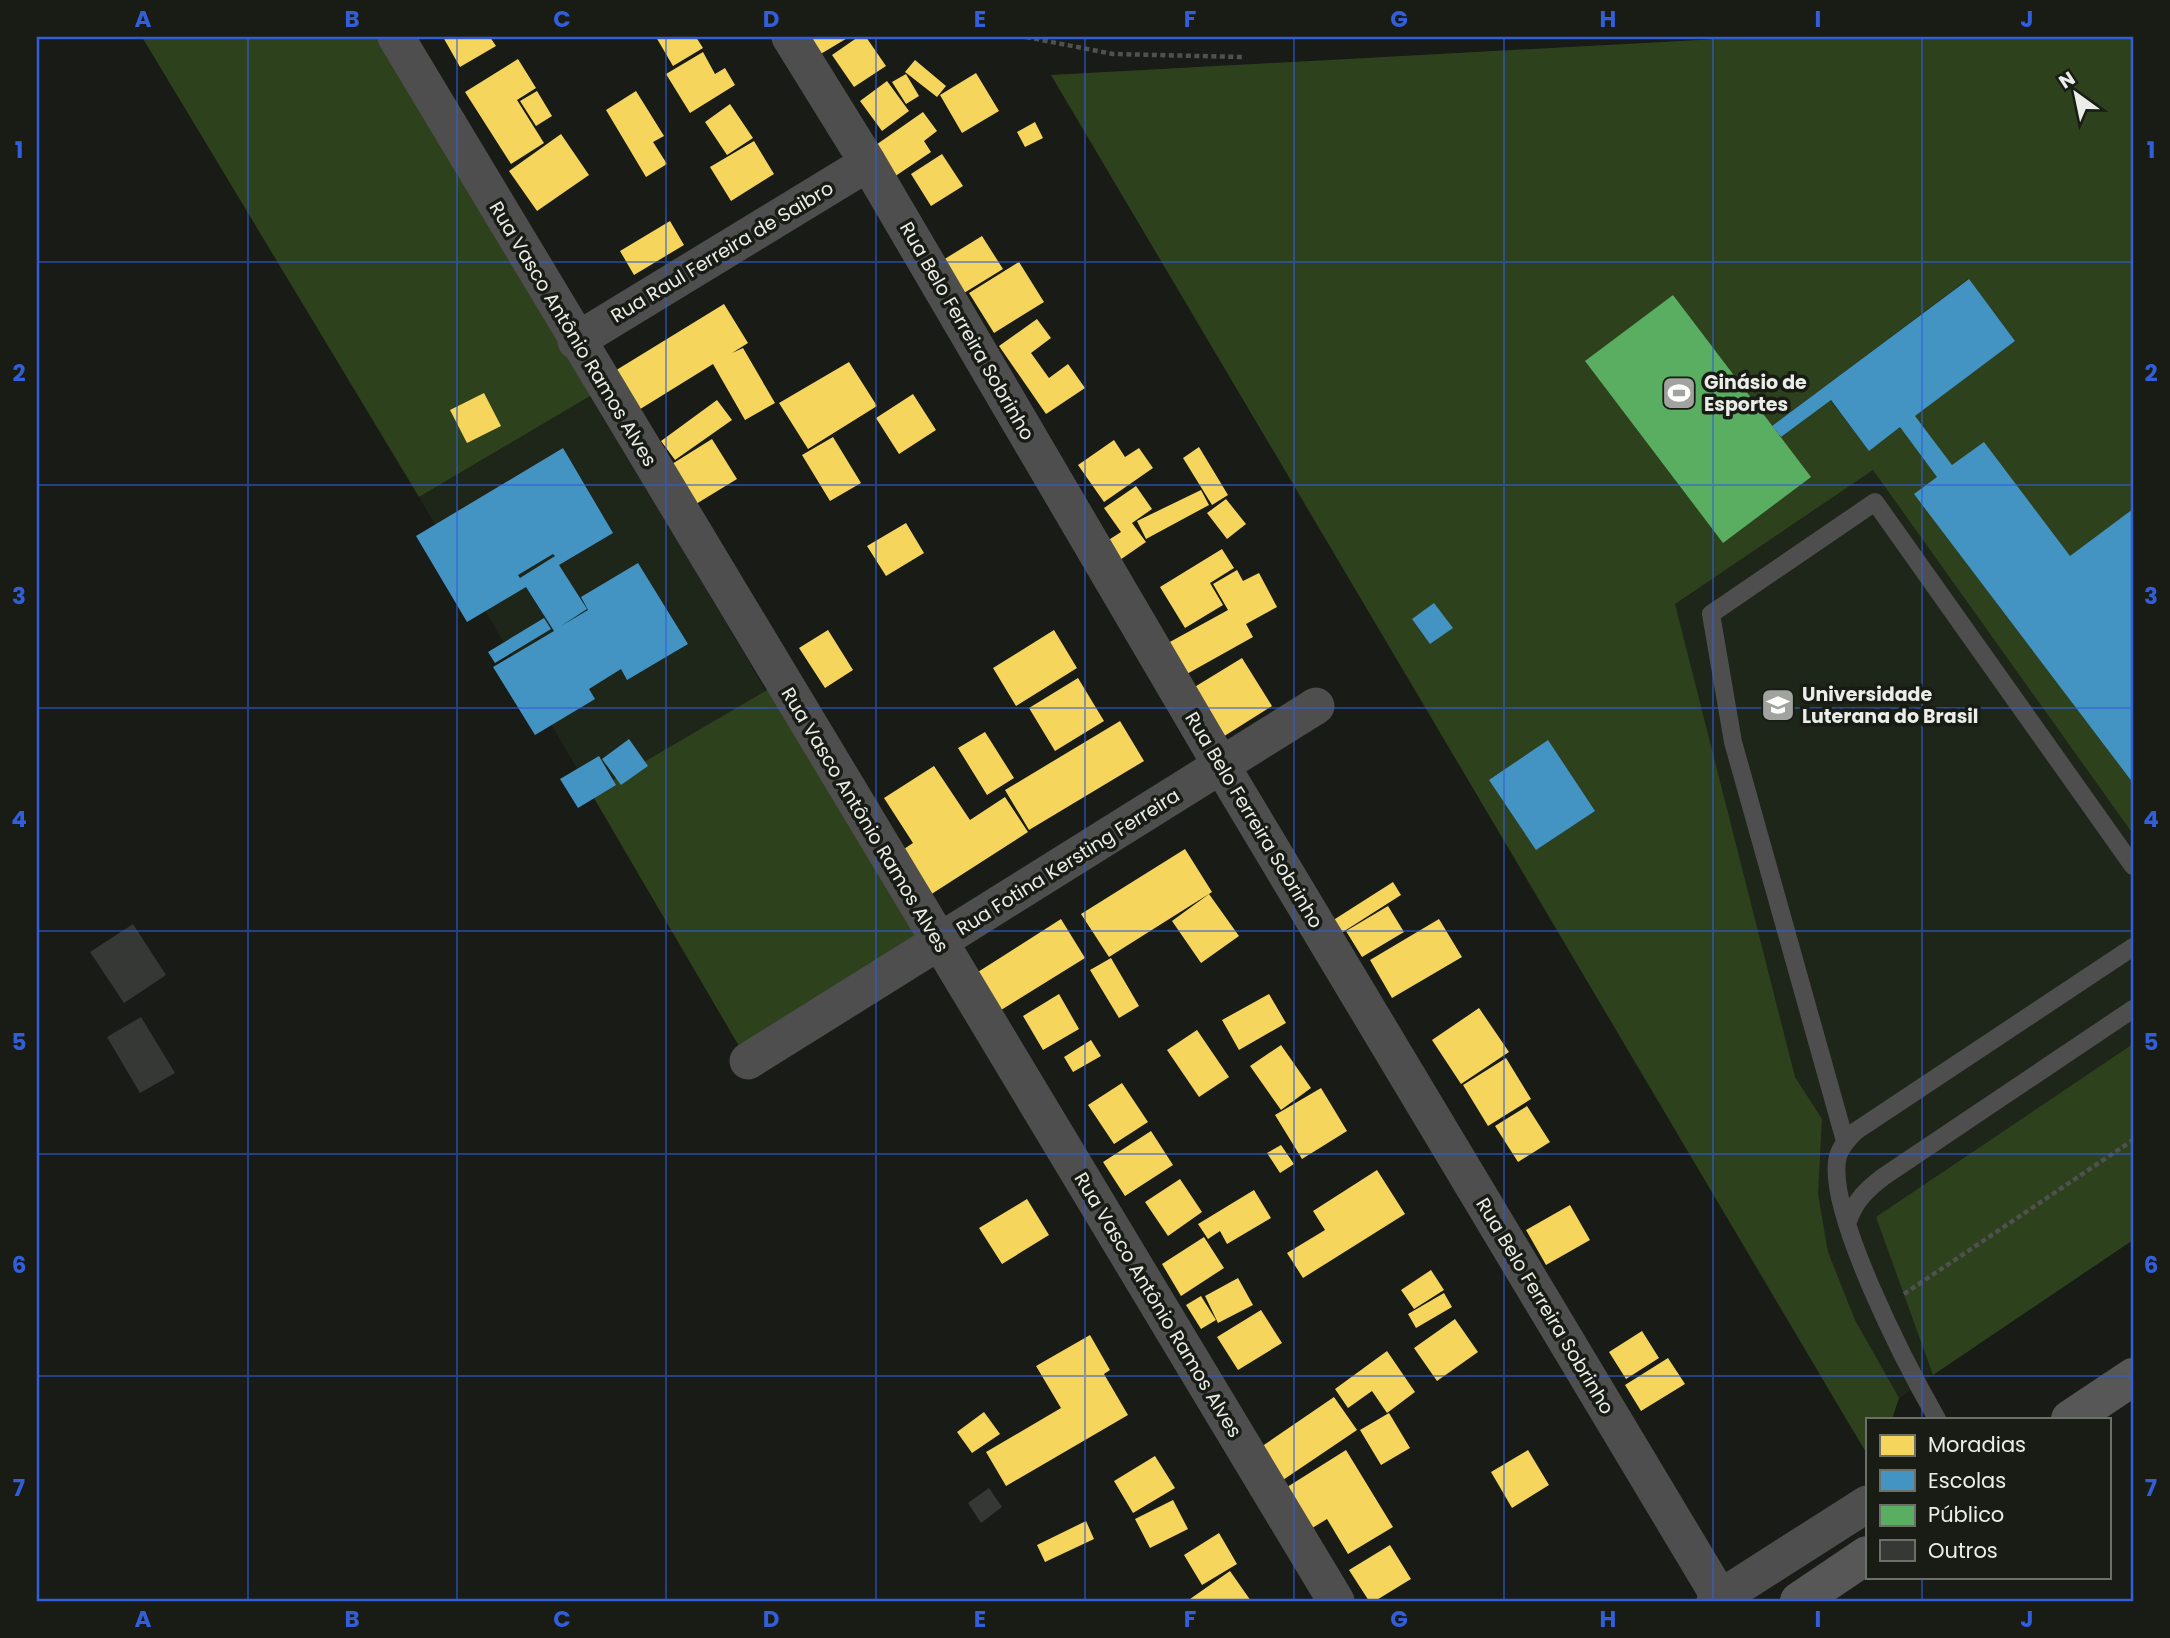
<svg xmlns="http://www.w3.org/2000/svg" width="2170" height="1638" font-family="Poppins,sans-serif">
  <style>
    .built { fill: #1e2519 }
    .green { fill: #2e411d; fill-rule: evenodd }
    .homes { fill: #f6d55c }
    .schools { fill: #4393c3; fill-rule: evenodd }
    .public { fill: #5aae61 }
    .building { fill: #363835 }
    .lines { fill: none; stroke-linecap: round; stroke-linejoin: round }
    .path { stroke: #4f5150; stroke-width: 4.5; stroke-dasharray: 5 3.5; stroke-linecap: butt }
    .lane { stroke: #4e4e4e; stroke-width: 18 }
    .street { stroke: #4e4e4e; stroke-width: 37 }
    .primary { stroke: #585758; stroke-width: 38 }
    .grid { fill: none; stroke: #325eda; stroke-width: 2; stroke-opacity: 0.55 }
    .labels { text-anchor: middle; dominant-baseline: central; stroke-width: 7; stroke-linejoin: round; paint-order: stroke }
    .street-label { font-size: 19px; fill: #ebeee8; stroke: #181c15 }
    .poi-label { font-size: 19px; font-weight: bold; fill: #ebeee8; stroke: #181c15; text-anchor: start }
    .neatline { fill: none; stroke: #325eda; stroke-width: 2.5 }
    .grid-label { font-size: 23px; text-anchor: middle; font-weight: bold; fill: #325eda }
  </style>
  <rect width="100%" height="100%" fill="#181b16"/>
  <path class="built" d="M1755,37H2133V1240L1852,1430L1051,75Z
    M592,395L766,691L591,793L419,497Z"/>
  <path class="green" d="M142,37H383L597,392L419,497Z
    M1755,37H2133V834L1873,470L1675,604L1795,1077L1822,1119L1818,1194L1828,1252L1855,1320L1899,1398L1892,1419H1867V1454L1051,75ZM1968,279L2015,341L1869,450L1830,400L1781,437L1586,361L1673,295L1772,426Z
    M774,686L925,940L743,1053L591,793Z
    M2133,1044V1240L1933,1375L1876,1217Z"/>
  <path class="homes" d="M443,37H490L496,46L460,67Z
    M656,37H696L703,48L673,66Z
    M801,37H849L814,58Z
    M858,37H866L886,66L854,87L832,55Z
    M703,52L715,74L725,68L735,85L690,113L666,74Z
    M518,59L536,88L517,100L544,143L511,164L465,92Z
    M915,60L946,86L937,97L905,72Z
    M976,73L999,111L962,133L940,95Z
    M906,74L919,96L906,104L892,82Z
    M887,81L909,111L882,131L860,101Z
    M537,91L552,116L536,126L520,101Z
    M636,91L664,136L653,142L667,164L646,177L606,110Z
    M730,104L753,138L727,155L705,122Z
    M923,112L937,131L924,141L931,152L894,177L873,147Z
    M1035,122L1043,138L1025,147L1017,132Z
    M561,134L589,175L537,211L509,171Z
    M754,141L774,174L731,201L710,167Z
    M942,154L963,186L931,206L911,174Z
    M670,221L684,245L634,275L620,251Z
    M982,236L1003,269L964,293L943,260Z
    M1019,262L1044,302L994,333L969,293Z
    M724,304L748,343L732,353L743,348L775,403L745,420L713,364L629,416L605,377Z
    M1037,319L1051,338L1031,353L1049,378L1068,364L1085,388L1046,414L999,346Z
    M849,362L877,406L808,449L779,403Z
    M484,393L501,426L467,443L450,410Z
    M913,394L936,430L899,454L876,418Z
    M717,400L732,420L675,460L661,441Z
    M833,437L861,483L830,501L802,455Z
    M712,439L737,479L696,504L672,464Z
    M1114,440L1125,457L1139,448L1153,468L1104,502L1078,465Z
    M1199,447L1228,495L1212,505L1183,458Z
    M1136,486L1152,509L1132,523L1146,542L1117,562L1104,543L1121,532L1104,508Z
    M1201,490L1209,505L1146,539L1137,521Z
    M1226,499L1246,524L1227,539L1207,513Z
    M906,523L924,553L886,576L867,546Z
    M1222,549L1234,568L1210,583L1223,605L1185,628L1160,587Z
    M1237,570L1243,581L1259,573L1277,607L1246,624L1253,637L1185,675L1168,643L1228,610L1213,584Z
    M828,630L853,670L825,688L799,648Z
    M1054,630L1077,668L1016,706L993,668Z
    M1242,658L1272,706L1218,740L1188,691Z
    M1078,678L1104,721L1055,751L1029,708Z
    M1120,721L1144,761L1029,830L1005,790Z
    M985,732L1014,778L987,795L958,748Z
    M934,766L970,820L1005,797L1028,832L930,895L901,851L913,843L884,798Z
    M1185,849L1212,892L1109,957L1081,914Z
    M1393,882L1401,895L1332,939L1324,926Z
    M1209,894L1239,936L1201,963L1172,921Z
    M1388,906L1404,932L1362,957L1346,931Z
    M1061,919L1085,958L993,1015L970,977Z
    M1439,919L1462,957L1392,998L1370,960Z
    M1111,958L1139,1006L1119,1018L1090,970Z
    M1059,994L1079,1029L1043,1050L1023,1016Z
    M1269,994L1286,1023L1239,1050L1222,1020Z
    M1479,1008L1509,1052L1461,1084L1432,1040Z
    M1197,1030L1229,1077L1199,1097L1167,1050Z
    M1091,1040L1101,1056L1073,1072L1064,1057Z
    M1281,1045L1311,1088L1281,1110L1250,1066Z
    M1506,1058L1531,1099L1488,1126L1463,1085Z
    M1122,1083L1148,1122L1114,1144L1088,1105Z
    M1321,1088L1347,1131L1302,1159L1275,1115Z
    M1527,1106L1550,1142L1518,1162L1495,1126Z
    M1151,1131L1173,1165L1125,1196L1103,1162Z
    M1281,1145L1294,1164L1280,1173L1267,1153Z
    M1377,1170L1405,1214L1303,1278L1287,1253L1325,1230L1313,1211Z
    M1180,1179L1202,1212L1168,1236L1145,1202Z
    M1254,1190L1271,1218L1227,1244L1220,1231L1208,1239L1198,1224Z
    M1027,1199L1049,1235L1002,1264L979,1228Z
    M1570,1205L1590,1240L1546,1265L1526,1230Z
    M1204,1237L1224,1268L1181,1296L1162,1264Z
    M1431,1270L1444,1290L1414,1309L1401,1290Z
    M1238,1278L1253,1305L1218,1323L1205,1296Z
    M1444,1293L1452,1307L1416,1328L1408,1314Z
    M1201,1296L1216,1320L1201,1329L1186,1305Z
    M1261,1310L1282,1343L1238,1370L1217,1337Z
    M1455,1319L1478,1352L1437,1381L1414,1348Z
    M1642,1331L1659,1358L1626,1379L1609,1352Z
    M1090,1335L1110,1370L1104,1374L1128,1415L1006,1486L986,1452L1061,1408L1036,1366Z
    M1387,1351L1415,1392L1387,1413L1372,1391L1348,1408L1335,1389Z
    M1668,1358L1685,1384L1641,1411L1625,1385Z
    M1334,1397L1357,1430L1280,1482L1258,1449Z
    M984,1412L1000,1434L972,1453L957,1432Z
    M1389,1413L1410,1448L1381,1465L1360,1430Z
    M1346,1450L1393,1527L1348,1554L1327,1519L1309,1530L1284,1489Z
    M1528,1450L1549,1485L1512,1508L1491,1472Z
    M1155,1456L1175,1488L1133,1513L1114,1481Z
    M1173,1500L1188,1529L1150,1548L1135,1519Z
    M1086,1521L1094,1539L1045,1562L1037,1545Z
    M1219,1533L1237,1564L1202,1585L1184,1555Z
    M1390,1545L1411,1579L1375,1601H1369L1349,1570Z
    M1230,1571L1251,1601H1191L1190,1599Z"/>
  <path class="schools" d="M1969,279L2015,341L1915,416L1952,465L1984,442L2070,556L2133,509V783L1914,494L1937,477L1900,427L1869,451L1831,400L1781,437L1772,426Z
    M563,448L613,533L559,565L587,609L561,626L588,610L581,597L638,563L688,644L627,680L621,669L589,689L595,699L535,735L493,667L554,631L526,587L467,622L416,536ZM553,554L555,556L520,578L518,575Z
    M1434,603L1453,628L1430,644L1412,619Z
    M544,618L551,629L495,663L488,652Z
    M629,739L648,766L621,785L602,759Z
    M1548,740L1595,811L1536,850L1489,780Z
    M599,756L616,785L578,808L560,779Z"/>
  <path class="public" d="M1673,295L1811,477L1723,543L1585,361Z"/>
  <path class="building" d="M133,924L166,975L124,1003L90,952Z
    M141,1017L175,1073L140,1093L107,1037Z
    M989,1488L1002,1507L981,1523L968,1503Z"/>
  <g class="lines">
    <path class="path" d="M1026,37L1113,54L1242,57
      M1904,1294L2133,1140"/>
    <path class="lane" d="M1845,1141L1733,742L1711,614L1875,502L2133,866
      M1848,1221C1855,1201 1866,1190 1883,1177L2133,1009
      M1937,1419C1909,1370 1824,1208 1838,1156C1841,1146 1849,1138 1856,1131L2133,947"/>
    <path class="street" d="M396,37L1336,1601
      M790,37L868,163L1221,765L1722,1601
      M576,341L868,163
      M748,1061L1316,706
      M1715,1601L1867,1504"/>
    <path class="primary" d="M2070,1419L2133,1377
      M1799,1601L1867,1555"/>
  </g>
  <path class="grid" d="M248,37V1601M457,37V1601M666,37V1601M876,37V1601M1085,37V1601M1294,37V1601M1504,37V1601M1713,37V1601M1922,37V1419M37,262H2133M37,485H2133M37,708H2133M37,931H2133M37,1154H2133M37,1376H2133M1922,1577V1601"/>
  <defs>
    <g id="stadium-square" transform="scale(1.75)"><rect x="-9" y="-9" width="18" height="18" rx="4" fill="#a1a49e" stroke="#181c15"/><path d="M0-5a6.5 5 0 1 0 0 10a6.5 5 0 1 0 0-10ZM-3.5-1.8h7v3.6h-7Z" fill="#fff"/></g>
    <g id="university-square" transform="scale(1.75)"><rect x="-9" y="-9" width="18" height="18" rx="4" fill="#a1a49e" stroke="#181c15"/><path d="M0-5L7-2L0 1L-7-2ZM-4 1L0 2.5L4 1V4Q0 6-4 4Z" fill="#fff"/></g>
  </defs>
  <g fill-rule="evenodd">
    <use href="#stadium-square" x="1679" y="393"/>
    <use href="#university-square" x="1778" y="705"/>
  </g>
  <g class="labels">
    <g class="street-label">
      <text transform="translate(722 252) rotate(-31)">Rua Raul Ferreira de Saibro</text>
      <text transform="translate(967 331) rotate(60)">Rua Belo Ferreira Sobrinho</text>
      <text transform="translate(573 334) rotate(59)">Rua Vasco Antônio Ramos Alves</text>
      <text transform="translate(865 820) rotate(59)">Rua Vasco Antônio Ramos Alves</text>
      <text transform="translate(1254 820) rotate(59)">Rua Belo Ferreira Sobrinho</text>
      <text transform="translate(1068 862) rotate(-32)">Rua Fotina Kersting Ferreira</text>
      <text transform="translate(1158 1305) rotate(59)">Rua Vasco Antônio Ramos Alves</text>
      <text transform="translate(1545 1306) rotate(59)">Rua Belo Ferreira Sobrinho</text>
    </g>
    <g class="poi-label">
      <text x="1704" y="382">Ginásio de<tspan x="1704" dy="22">Esportes</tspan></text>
      <text x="1802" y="694">Universidade<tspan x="1802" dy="22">Luterana do Brasil</tspan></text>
    </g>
  </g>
  <rect width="2170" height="1638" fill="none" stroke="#181c15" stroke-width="77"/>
  <rect x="1866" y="1418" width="245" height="161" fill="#181c15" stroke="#6c7069" stroke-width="2"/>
  <rect x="1880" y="1435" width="35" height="21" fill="#f6d55c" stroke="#6c7069" stroke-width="2"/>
  <text x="1928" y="1452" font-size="21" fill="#ebeee8">Moradias</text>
  <rect x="1880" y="1470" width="35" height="21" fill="#4393c3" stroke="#6c7069" stroke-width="2"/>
  <text x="1928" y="1488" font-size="21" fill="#ebeee8">Escolas</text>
  <rect x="1880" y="1505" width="35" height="21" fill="#5aae61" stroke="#6c7069" stroke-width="2"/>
  <text x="1928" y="1522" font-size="21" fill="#ebeee8">Público</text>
  <rect x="1880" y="1540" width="35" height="21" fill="#363835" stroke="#6c7069" stroke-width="2"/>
  <text x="1928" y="1558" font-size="21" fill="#ebeee8">Outros</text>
  <g transform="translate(2076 94) rotate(327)" stroke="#181c15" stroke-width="5" paint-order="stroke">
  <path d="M0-5L12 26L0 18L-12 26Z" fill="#ebeee8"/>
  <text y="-10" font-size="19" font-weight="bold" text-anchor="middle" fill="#ebeee8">N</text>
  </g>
  <rect x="38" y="38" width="2094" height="1562" class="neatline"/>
  <g class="grid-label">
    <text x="143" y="27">A</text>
    <text x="352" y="27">B</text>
    <text x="562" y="27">C</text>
    <text x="771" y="27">D</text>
    <text x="980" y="27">E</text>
    <text x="1190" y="27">F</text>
    <text x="1399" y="27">G</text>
    <text x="1608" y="27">H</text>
    <text x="1818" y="27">I</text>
    <text x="2027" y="27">J</text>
    <text x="19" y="158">1</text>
    <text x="2151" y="158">1</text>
    <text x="19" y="381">2</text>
    <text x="2151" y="381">2</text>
    <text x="19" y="604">3</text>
    <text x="2151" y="604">3</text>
    <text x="19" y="827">4</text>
    <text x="2151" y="827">4</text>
    <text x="19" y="1050">5</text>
    <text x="2151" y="1050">5</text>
    <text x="19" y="1273">6</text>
    <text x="2151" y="1273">6</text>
    <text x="19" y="1496">7</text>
    <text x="2151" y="1496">7</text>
    <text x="143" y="1627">A</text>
    <text x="352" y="1627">B</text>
    <text x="562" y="1627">C</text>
    <text x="771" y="1627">D</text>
    <text x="980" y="1627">E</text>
    <text x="1190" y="1627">F</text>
    <text x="1399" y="1627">G</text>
    <text x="1608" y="1627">H</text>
    <text x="1818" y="1627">I</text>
    <text x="2027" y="1627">J</text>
  </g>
</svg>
